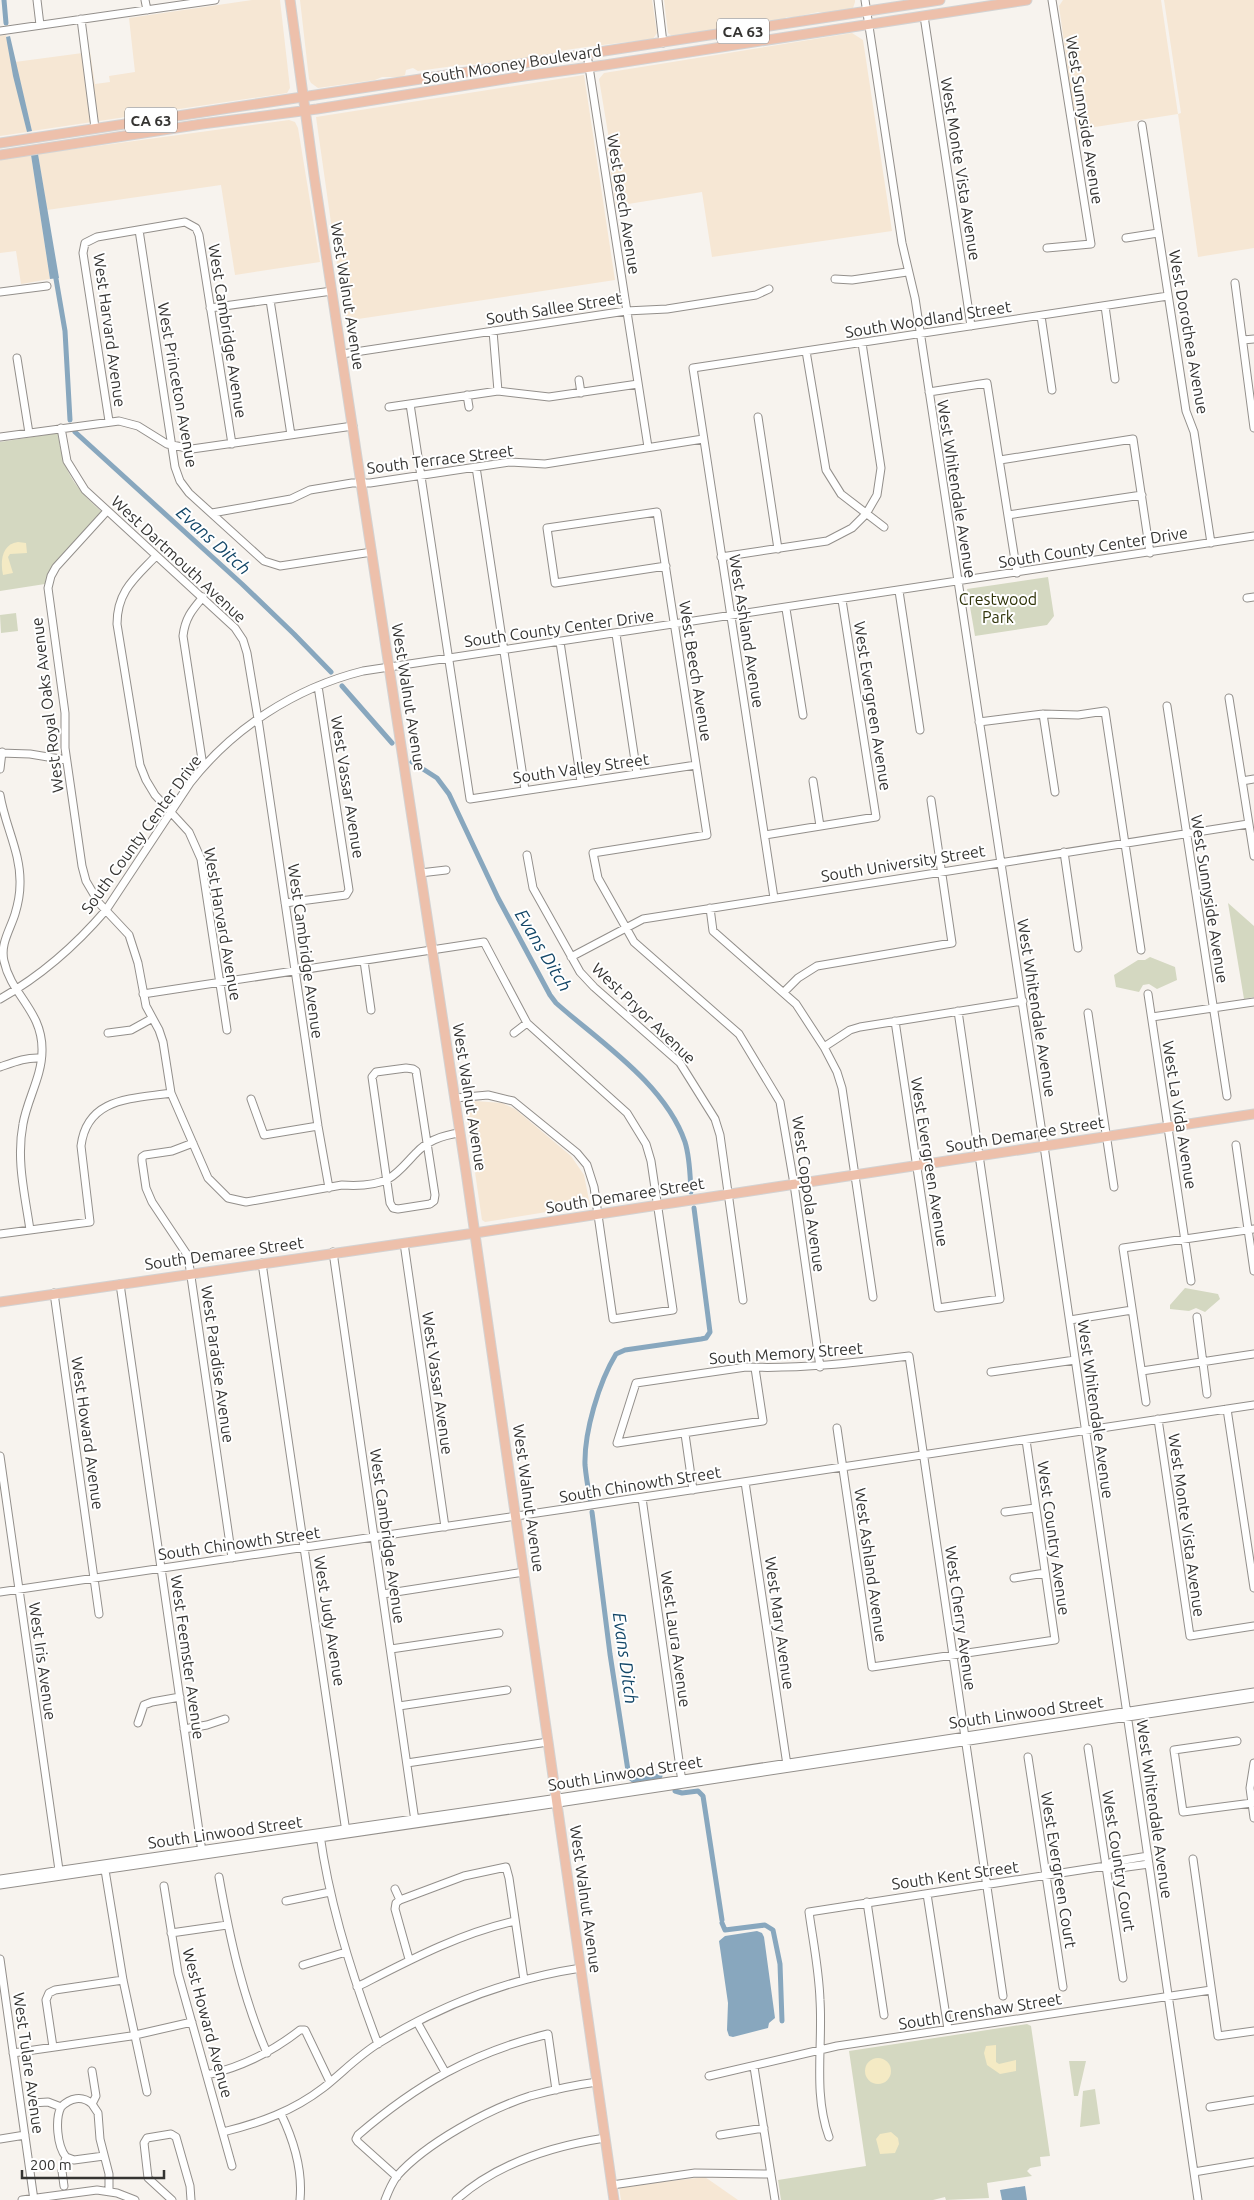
<svg xmlns="http://www.w3.org/2000/svg" width="1254" height="2200" font-family="Ubuntu,sans-serif">
  <style>
    .commercial { fill: #f6e7d4 }
    .green { fill: #d4d8c1 }
    .sand { fill: #f4eac4 }
    .water { fill: #88a7be }
    .lines { fill: none; stroke-linecap: round; stroke-linejoin: round }
    .canal { stroke: #88a7be; stroke-width: 5 }
    .minor-casing { stroke: #938f8b; stroke-width: 9 }
    .major-casing { stroke: #d3d2d2; stroke-width: 11 }
    .minor { stroke: #fff; stroke-width: 7 }
    .major { stroke: #edc0ab; stroke-width: 9 }
    .labels { text-anchor: middle; dominant-baseline: central; stroke-width: 4; stroke-linejoin: round; paint-order: stroke }
    .shield { fill: #fff; stroke: #727170; stroke-width: 1 }
    .shield-label { font-size: 15px; font-weight: bold; fill: #353432 }
    .street-label { font-size: 16px; fill: #353432; stroke: #fff }
    .park-label { font-size: 16px; fill: #2f3308; stroke: #fff }
    .water-label { font-size: 18px; font-style: italic; fill: #124667; stroke: #fff }
  </style>
  <rect width="100%" height="100%" fill="#f7f3ee"/>
  <path class="commercial" d="M252,0H280L290,88L287,93L32,131L15,62L90,52L95,84L110,82L109,76L135,72L129,18Z
    M300,0H652L657,33L653,39L586,47L559,51L551,55L487,64L461,65L418,71L413,68L406,70L405,75L401,77H382L375,80L318,88L311,83L309,79Z
    M664,0H855V2L853,8L850,10L825,13L818,12L795,17H786L785,19L723,27L721,29L672,36L668,33Z
    M1063,0H1161L1178,114L1181,113L1164,0H1254V248L1198,257L1178,114L1076,130L1059,6Z
    M852,33L863,40L892,231L712,257L702,192L616,206L607,149L609,139L599,79L604,73Z
    M6,35L27,132L0,136V36Z
    M584,75L615,280L345,321L316,117Z
    M289,120L295,122L298,128L320,262L235,275L221,185L47,210L38,154Z
    M31,155L50,279L21,284L16,251L0,253V159Z
    M475,1101L502,1103L515,1109L571,1156L584,1175L590,1205L485,1222L482,1220L465,1104Z
    M705,2177L738,2200H621L619,2187Z"/>
  <path class="green" d="M58,433C62,470 75,488 102,512L53,566L45,584L0,591V442Z
    M1048,577L1054,616L1047,625L975,636L967,589Z
    M16,613L18,631L1,633L0,615Z
    M1228,903L1254,926V997L1244,999Z
    M1150,957L1175,967L1177,980L1157,989L1149,984L1143,985L1139,992L1116,987L1114,975L1138,960H1145Z
    M1185,1288L1218,1294L1220,1299L1205,1312L1196,1308L1189,1311L1170,1309V1305Z
    M1027,2024L1031,2026L1050,2156L1040,2157L1041,2166L1030,2168L1027,2171L1032,2176L987,2183L989,2198L946,2200L945,2197L933,2200H781L778,2180L866,2166L849,2051Z
    M1069,2061H1086L1078,2096H1074Z
    M1095,2089L1100,2124L1080,2127L1083,2091Z"/>
  <path class="sand" d="M18,542L26,543L27,553L10,554L8,557L13,573L3,575C0,561 2,544 18,542Z
    M996,2045V2062L999,2064L1016,2060V2071L1000,2074L987,2065L984,2053L986,2046Z
    M865 2071a13 13 0 1 1 26 0a13 13 0 1 1-26 0Z
    M891,2132L898,2138L899,2144L895,2153L880,2154L876,2139L880,2134Z"/>
  <path class="water" d="M10,36L32,131L27,132L13,76L6,37Z
    M38,154L59,278L50,279L31,155Z
    M757,1931L762,1933L764,1937L775,2018L769,2023L768,2028L733,2037L729,2036L727,2030L728,2003L719,1941L725,1936Z
    M1025,2186L1027,2200H1002L1000,2190Z"/>
  <g class="lines">
    <path class="canal" d="M4,0L6,23
      M55,273L65,331L70,420
      M75,432L242,584L294,634L331,672
      M342,686L392,743
      M412,762L437,778L449,794L498,898L550,995L556,1003C600,1042 665,1084 685,1142C690,1158 690,1175 691,1192
      M590,1499C588,1488 586,1476 585,1465C584,1432 599,1382 616,1354L625,1350L701,1339L706,1338L710,1332L694,1208
      M592,1512L610,1654L629,1777L633,1780L660,1776
      M675,1791L682,1793L698,1791L703,1796L722,1920
      M722,1923L725,1930L765,1925L773,1930L780,1964L782,2021"/>
    <g class="minor-casing">
      <path id="minor" d="M37,0L40,25
        M145,0L147,10
        M658,0L663,43
        M865,0L902,243L915,298L1044,1146L1198,2200
        M924,16L971,326
        M81,19L95,128
        M0,31L215,0
        M587,54L648,447
        M1142,125L1186,411L1194,432L1211,543
        M139,230L175,467L180,481L189,493L264,561L280,566L372,552
        M1126,238L1158,233
        M1047,248L1091,244L1052,0
        M835,279L852,280L907,272
        M1235,283L1254,428
        M0,292L47,286
        M270,300L291,435
        M1105,306L1115,379
        M210,308L332,291
        M1041,316L1052,390
        M493,331L498,391
        M1243,340L1254,339
        M806,351L826,470L841,494L884,527
        M342,354L626,311L667,309L756,295L769,289
        M17,358L29,433
        M579,380L581,393
        M929,392L987,383L1017,573
        M467,395L469,407
        M410,404L470,799L696,765
        M389,407L498,391L549,397L638,384
        M758,417L778,549
        M109,421L83,253L85,243L97,237L185,222L196,228L199,235L232,444
        M61,428L67,461L85,490L235,628L243,640L247,653L258,719L318,1126L329,1188
        M0,437L119,421L138,426L167,444L192,449L353,426
        M1000,460L1133,439L1150,553
        M476,467L525,790
        M107,511L56,567L51,576L48,588L65,713V748L82,866L86,881L99,903L129,935L138,963L146,1006L159,1030L163,1042L171,1093L208,1178L228,1198L246,1202L342,1185C357,1186 374,1186 388,1179C399,1173 407,1162 416,1153C428,1140 443,1135 460,1133
        M212,513L291,499L310,490L352,483H370L510,462L545,464L703,439
        M1008,515L1142,495
        M156,556C135,578 117,591 117,624L140,765L146,780L155,795L189,832L201,859L227,1030
        M721,557L827,541L852,528L866,514L877,495L881,468L862,343
        M666,566L555,583L547,528L657,512L707,835L593,853L598,878L634,942L739,1034L780,1102L794,1184L820,1367
        M899,591L920,730
        M1247,598L1254,597
        M786,609L803,715
        M616,634L637,774
        M560,642L581,782
        M1229,698L1254,856
        M1167,706L1227,1096
        M1043,714L1055,792
        M979,722L1043,714L1078,715L1105,711L1141,950
        M0,753L30,754L66,760
        M203,766L183,636C185,618 192,610 203,597
        M0,769L2,752
        M813,781L820,826
        M1242,781L1254,779
        M0,795C5,826 21,853 20,884C20,894 18,904 15,914C10,930 0,944 4,961C11,995 43,1011 42,1051C42,1076 27,1100 23,1124C16,1160 25,1195 30,1230
        M765,835L876,817L842,600
        M1064,852L1078,948
        M527,855L533,888L580,972L594,987L680,1063L715,1119L720,1135L743,1300
        M420,873L446,870
        M774,898L693,368L1168,296
        M285,903L346,895L349,890L318,686
        M710,908L713,931L796,1004L824,1047L837,1072L842,1088L873,1297
        M571,957L643,919L1248,824
        M364,961L371,1010
        M784,992L798,978L817,966L952,943L931,800
        M143,994L484,942L527,1023L627,1113L646,1144L651,1161L673,1310L613,1319L594,1187L587,1165L577,1153L513,1101L488,1095L455,1098
        M1148,994L1191,1281
        M0,999C41,976 76,945 106,910L190,783C233,728 295,688 363,671L1254,536
        M1088,1013L1114,1187
        M1152,1017L1254,1002
        M895,1021L938,1308L1000,1299L958,1011
        M108,1033L131,1030L151,1019
        M514,1033L527,1023
        M824,1047L850,1030L860,1027L1023,1001
        M0,1067C14,1062 26,1057 41,1058
        M406,1068L413,1069L416,1071L435,1195L434,1201L430,1204L398,1209L393,1208L390,1203L372,1077L376,1072Z
        M251,1099L264,1135L318,1126
        M193,1143L172,1151L145,1155L142,1157V1161L146,1188L152,1202L188,1256L232,1558
        M1236,1145L1254,1271
        M0,1234L90,1222L81,1146C87,1097 132,1099 171,1093
        M404,1243L445,1527
        M333,1252L415,1821
        M262,1263L346,1832
        M120,1284L202,1852
        M54,1293L99,1614
        M1197,1317L1207,1394
        M1070,1320L1132,1310
        M755,1368L763,1421L617,1443L636,1383L746,1367C801,1369 853,1363 909,1356L1003,1996
        M1142,1371L1254,1354
        M991,1372L1075,1360
        M1146,1402L1123,1248L1254,1229
        M1227,1409L1254,1588
        M1158,1419L1190,1636L1254,1626
        M837,1428L872,1667L1055,1640L1026,1440
        M685,1434L693,1490
        M0,1456L59,1870
        M745,1482L787,1765
        M642,1498L682,1782
        M1005,1512L1035,1508
        M1014,1578L1045,1573
        M0,1592L564,1509L1254,1405
        M383,1594L524,1572
        M391,1649L499,1633
        M399,1706L507,1690
        M138,1723L144,1705L152,1702L180,1697
        M184,1729L207,1725L225,1719
        M1237,1741L1174,1750L1183,1812L1252,1803
        M1088,1748L1123,1978
        M1028,1757L1063,1987
        M407,1763L548,1742
        M1254,1763L1250,1788L1254,1818
        M320,1835C330,1907 352,1976 378,2044
        M1193,1859L1218,2036L1254,2031
        M1106,1866L1112,1869L1149,1864
        M105,1870L123,1980L147,2092
        M219,1877C230,1939 242,1995 267,2053
        M0,1879L565,1797L1254,1692
        M0,1885L565,1802L1254,1698
        M164,1886L178,1973L232,2166
        M395,1889L400,1900L396,1903L395,1909L409,1959
        M927,1894L948,2029
        M400,1900L464,1876L506,1867L509,1878L524,1980
        M286,1901L330,1892
        M867,1902L884,2015
        M171,1933L227,1925
        M0,1959L34,2200
        M303,1965L346,1952
        M357,1987C408,1961 458,1934 515,1921
        M417,2022L445,2072
        M53,2047L46,2000L49,1993L55,1990L123,1980
        M13,2053L131,2036L192,2022
        M754,2067L775,2200
        M92,2071L96,2096L92,2104L98,2113L100,2139L109,2174V2191
        M207,2075C242,2067 272,2052 300,2030H305L330,2082
        M709,2076L837,2046L1211,1990
        M32,2103L48,2102L61,2107C70,2098 82,2095 92,2104
        M61,2107C55,2119 57,2146 66,2157L62,2171L64,2186
        M1210,2107L1254,2100
        M281,2114C294,2141 303,2169 300,2200
        M223,2132C260,2123 293,2111 323,2088C342,2073 359,2055 379,2043C441,2005 509,1979 581,1968
        M720,2135L764,2128
        M829,2137C813,2094 823,2045 820,2000C819,1970 813,1941 809,1912L1106,1866L1112,1862L1148,1856
        M0,2139L25,2135
        M66,2157L74,2160L104,2156
        M1194,2172L1254,2162
        M397,2177L358,2142L356,2139L358,2135C416,2085 473,2052 548,2034L556,2090
        M612,2185L695,2173L771,2174
        M22,2200L97,2190L117,2193L135,2200
        M172,2200L148,2178L144,2143L147,2138L171,2134L176,2137L190,2186L191,2200
        M385,2200C388,2192 392,2183 397,2176C426,2143 489,2109 530,2096C552,2090 575,2085 597,2082
        M456,2200C496,2164 553,2146 605,2138"/>
    </g>
    <g class="major-casing">
      <path id="major" d="M290,0L314,175L466,1172L614,2200
        M0,143L940,0
        M0,155L202,124L317,109L524,76L605,65L1027,0
        M0,1302L475,1233L1254,1114"/>
    </g>
    <use href="#minor" class="minor"/>
    <use href="#major" class="major"/>
  </g>
  <g class="labels">
    <g class="shield">
      <rect x="717" y="18.5" width="52" height="25" rx="4"/>
      <rect x="125" y="107.5" width="52" height="25" rx="4"/>
    </g>
    <g class="shield-label">
      <text x="743" y="31">CA 63</text>
      <text x="151" y="120">CA 63</text>
    </g>
    <g class="street-label">
      <text transform="translate(512 64) rotate(-9)">South Mooney Boulevard</text>
      <text transform="translate(1085 120) rotate(81)">West Sunnyside Avenue</text>
      <text transform="translate(961 169) rotate(81)">West Monte Vista Avenue</text>
      <text transform="translate(624 204) rotate(81)">West Beech Avenue</text>
      <text transform="translate(348 296) rotate(81)">West Walnut Avenue</text>
      <text transform="translate(554 308) rotate(-9)">South Sallee Street</text>
      <text transform="translate(928 319) rotate(-9)">South Woodland Street</text>
      <text transform="translate(110 330) rotate(82)">West Harvard Avenue</text>
      <text transform="translate(228 331) rotate(81)">West Cambridge Avenue</text>
      <text transform="translate(1189 332) rotate(80)">West Dorothea Avenue</text>
      <text transform="translate(178 385) rotate(80)">West Princeton Avenue</text>
      <text transform="translate(440 459) rotate(-7)">South Terrace Street</text>
      <text transform="translate(957 489) rotate(81)">West Whitendale Avenue</text>
      <text transform="translate(1093 547) rotate(-9)">South County Center Drive</text>
      <text transform="translate(179 559) rotate(43)">West Dartmouth Avenue</text>
      <text transform="translate(559 628) rotate(-8)">South County Center Drive</text>
      <text transform="translate(747 631) rotate(81)">West Ashland Avenue</text>
      <text transform="translate(696 671) rotate(81)">West Beech Avenue</text>
      <text transform="translate(409 697) rotate(81)">West Walnut Avenue</text>
      <text transform="translate(47 705) rotate(-97)">West Royal Oaks Avenue</text>
      <text transform="translate(873 706) rotate(81)">West Evergreen Avenue</text>
      <text transform="translate(581 768) rotate(-8)">South Valley Street</text>
      <text transform="translate(348 787) rotate(81)">West Vassar Avenue</text>
      <text transform="translate(141 834) rotate(-54)">South County Center Drive</text>
      <text transform="translate(903 863) rotate(-9)">South University Street</text>
      <text transform="translate(1210 899) rotate(81)">West Sunnyside Avenue</text>
      <text transform="translate(223 924) rotate(80)">West Harvard Avenue</text>
      <text transform="translate(306 951) rotate(82)">West Cambridge Avenue</text>
      <text transform="translate(1037 1008) rotate(81)">West Whitendale Avenue</text>
      <text transform="translate(644 1013) rotate(44)">West Pryor Avenue</text>
      <text transform="translate(470 1097) rotate(81)">West Walnut Avenue</text>
      <text transform="translate(1180 1115) rotate(81)">West La Vida Avenue</text>
      <text transform="translate(1025 1134) rotate(-9)">South Demaree Street</text>
      <text transform="translate(930 1162) rotate(81)">West Evergreen Avenue</text>
      <text transform="translate(809 1194) rotate(82)">West Coppola Avenue</text>
      <text transform="translate(625 1195) rotate(-9)">South Demaree Street</text>
      <text transform="translate(224 1253) rotate(-8)">South Demaree Street</text>
      <text transform="translate(786 1353) rotate(-4)">South Memory Street</text>
      <text transform="translate(218 1364) rotate(82)">West Paradise Avenue</text>
      <text transform="translate(438 1383) rotate(82)">West Vassar Avenue</text>
      <text transform="translate(1096 1409) rotate(82)">West Whitendale Avenue</text>
      <text transform="translate(88 1433) rotate(82)">West Howard Avenue</text>
      <text transform="translate(640 1484) rotate(-9)">South Chinowth Street</text>
      <text transform="translate(529 1498) rotate(82)">West Walnut Avenue</text>
      <text transform="translate(1187 1525) rotate(82)">West Monte Vista Avenue</text>
      <text transform="translate(388 1536) rotate(82)">West Cambridge Avenue</text>
      <text transform="translate(1054 1538) rotate(82)">West Country Avenue</text>
      <text transform="translate(239 1543) rotate(-8)">South Chinowth Street</text>
      <text transform="translate(871 1565) rotate(82)">West Ashland Avenue</text>
      <text transform="translate(961 1618) rotate(82)">West Cherry Avenue</text>
      <text transform="translate(330 1621) rotate(81)">West Judy Avenue</text>
      <text transform="translate(780 1623) rotate(82)">West Mary Avenue</text>
      <text transform="translate(676 1639) rotate(82)">West Laura Avenue</text>
      <text transform="translate(188 1657) rotate(82)">West Feemster Avenue</text>
      <text transform="translate(43 1661) rotate(82)">West Iris Avenue</text>
      <text transform="translate(1026 1712) rotate(-8)">South Linwood Street</text>
      <text transform="translate(625 1773) rotate(-9)">South Linwood Street</text>
      <text transform="translate(1155 1809) rotate(82)">West Whitendale Avenue</text>
      <text transform="translate(225 1832) rotate(-8)">South Linwood Street</text>
      <text transform="translate(1119 1861) rotate(81)">West Country Court</text>
      <text transform="translate(1059 1870) rotate(81)">West Evergreen Court</text>
      <text transform="translate(955 1875) rotate(-8)">South Kent Street</text>
      <text transform="translate(586 1899) rotate(82)">West Walnut Avenue</text>
      <text transform="translate(980 2011) rotate(-9)">South Crenshaw Street</text>
      <text transform="translate(208 2023) rotate(75)">West Howard Avenue</text>
      <text transform="translate(29 2063) rotate(82)">West Tulare Avenue</text>
    </g>
    <g class="park-label">
      <text x="998" y="599">Crestwood<tspan x="998" dy="18">Park</tspan></text>
    </g>
    <g class="water-label">
      <text transform="translate(214 540) rotate(42)">Evans Ditch</text>
      <text transform="translate(544 950) rotate(59)">Evans Ditch</text>
      <text transform="translate(626 1658) rotate(82)">Evans Ditch</text>
    </g>
  </g>
  <path d="M22 2170v8h142v-8" fill="none" stroke="#353432" stroke-width="2.5"/>
  <text x="30" y="2170" font-size="15" fill="#353432" stroke="#ffffff" stroke-width="4" paint-order="stroke">200 m</text>
</svg>
